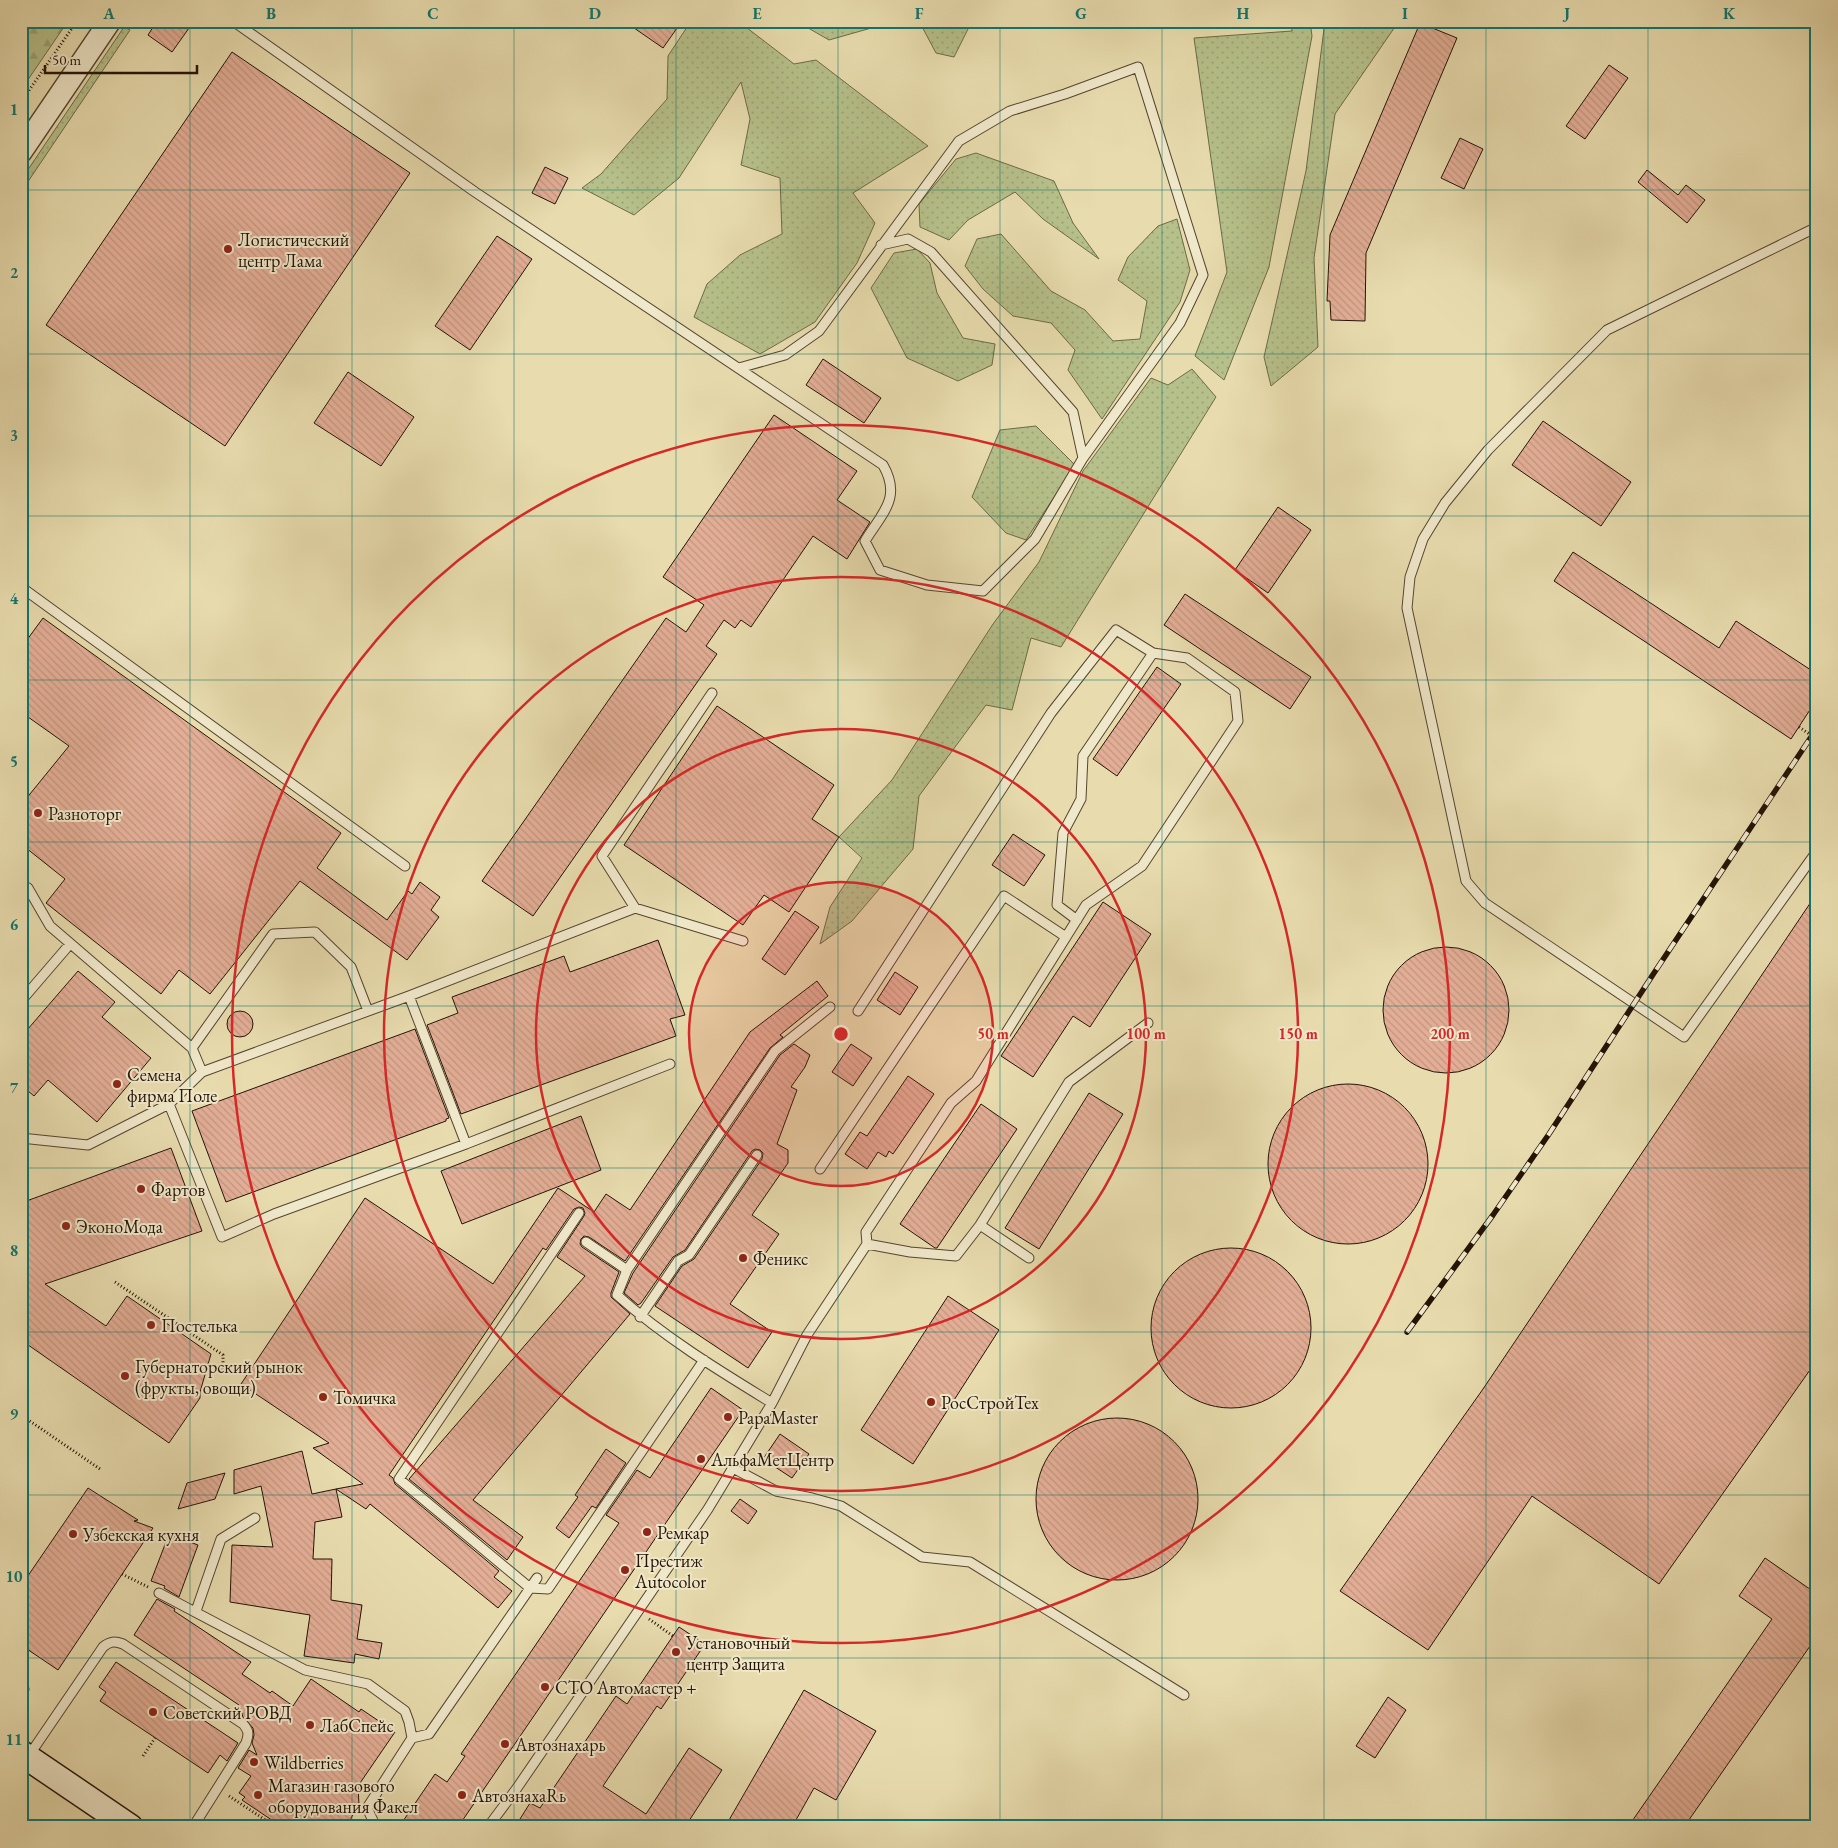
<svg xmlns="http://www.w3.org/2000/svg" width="1838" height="1848" font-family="'EB Garamond',serif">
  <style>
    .green { fill: url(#green-dots); stroke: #6d6a48 }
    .forest { fill: url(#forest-firs); stroke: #6d6a48 }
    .building { fill: url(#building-back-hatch); stroke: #241306 }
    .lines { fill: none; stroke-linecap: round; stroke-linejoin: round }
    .service-casing { stroke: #554530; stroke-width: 11 }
    .tertiary-casing { stroke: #554530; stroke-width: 24 }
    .secondary-casing { stroke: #241306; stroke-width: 28 }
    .path { stroke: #241306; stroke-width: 3; stroke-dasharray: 1 2.5; stroke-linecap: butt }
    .service { stroke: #f0e8ca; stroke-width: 9 }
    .tertiary { stroke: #f0e8ca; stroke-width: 21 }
    .secondary { stroke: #f0e8ca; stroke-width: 25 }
    .rail-casing { stroke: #241306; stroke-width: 5.5 }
    .rail { stroke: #f0e8ca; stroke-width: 4; stroke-dasharray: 11; stroke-linecap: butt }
    .path-bridge { stroke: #241306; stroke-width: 3; stroke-dasharray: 1 2.5; stroke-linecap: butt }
    .grid { fill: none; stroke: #0f766e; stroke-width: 1; stroke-opacity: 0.55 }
    .ring { fill: none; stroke: #d62828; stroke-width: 2.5 }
    .poi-dot { fill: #8f2418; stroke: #f0e8ca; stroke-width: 2 }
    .labels { text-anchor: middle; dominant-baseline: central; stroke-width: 4; stroke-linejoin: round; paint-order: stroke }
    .poi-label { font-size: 18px; fill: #241306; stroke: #f0e8ca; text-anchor: start }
    .centre { fill: #d62828; stroke: #f0e8ca; stroke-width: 2.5 }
    .ring-label { font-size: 15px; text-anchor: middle; font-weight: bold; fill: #d62828; stroke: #f0e8ca; stroke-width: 4; stroke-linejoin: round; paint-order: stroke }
    .neatline { fill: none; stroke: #0f766e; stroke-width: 2 }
    .grid-label { font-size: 16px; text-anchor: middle; font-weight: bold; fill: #0f766e }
  </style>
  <defs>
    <pattern id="green-dots" width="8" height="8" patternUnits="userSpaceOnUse" patternTransform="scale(1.25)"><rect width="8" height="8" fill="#b6c08a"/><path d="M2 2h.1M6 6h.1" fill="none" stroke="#9ca476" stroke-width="1.8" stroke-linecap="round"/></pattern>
    <pattern id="forest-firs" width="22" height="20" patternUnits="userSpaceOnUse" patternTransform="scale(1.25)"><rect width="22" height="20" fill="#b6c08a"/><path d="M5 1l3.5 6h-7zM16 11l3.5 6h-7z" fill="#9ca476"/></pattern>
    <pattern id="building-back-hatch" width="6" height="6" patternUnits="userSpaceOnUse" patternTransform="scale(1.25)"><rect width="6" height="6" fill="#e3ae96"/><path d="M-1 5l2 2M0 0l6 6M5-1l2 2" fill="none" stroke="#c39580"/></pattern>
  </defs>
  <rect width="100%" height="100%" fill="#e8dcae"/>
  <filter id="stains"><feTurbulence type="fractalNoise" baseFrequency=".004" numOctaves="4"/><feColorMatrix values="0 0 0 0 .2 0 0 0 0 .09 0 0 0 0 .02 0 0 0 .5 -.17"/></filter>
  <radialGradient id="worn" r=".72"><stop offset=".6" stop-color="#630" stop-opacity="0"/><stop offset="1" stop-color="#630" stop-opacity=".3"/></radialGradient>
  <path class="green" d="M691,21H738L794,64L816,60L928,146L853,193L875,223L857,263L815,322L760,354L694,317L707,284L740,255L782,234L780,178L741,165L750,119L741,82L679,178L634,215L582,188L601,174L667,99L668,56Z
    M796,21H896L829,40Z
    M919,21H972L954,57L936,53Z
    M1291,21H1310L1312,36L1269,267L1224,380L1195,356L1227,272L1194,38L1292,31Z
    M1325,21H1399L1335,114L1314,258L1318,347L1271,386L1264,357L1306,171Z
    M124,27L130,30L21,192V180Z
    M976,153L1054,181L1073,223L1099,259L1043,219L1015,192L968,220L949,240L920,227L919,204L956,159Z
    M1177,219L1190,270L1180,302L1102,419L1068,370L1075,350L1051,323L1013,316L983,289L965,266L977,239L1001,234L1051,291L1085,310L1113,341L1140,339L1147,301L1118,280L1128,257L1158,226Z
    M917,249L930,263L937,293L963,338L995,344L992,365L958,381L907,358L871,288L894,253Z
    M1192,369L1216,397L1061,647L1031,638L1012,710L986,705L919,796L913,849L852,921L820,944L830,907L862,858L839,837L892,780L993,624L1039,562L1083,471L1151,378L1168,385Z
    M1036,426L1075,465L1026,540L1006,533L972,497L1000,430Z"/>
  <path class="forest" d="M21,21H68L21,90Z"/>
  <path class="building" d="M157,21H194L172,52L148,35Z
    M624,21H682L663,48Z
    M1420,23L1457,38L1366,253L1365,321L1331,320L1330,301H1327L1330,235Z
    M232,52L410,173L225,446L46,325Z
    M1609,65L1628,78L1585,139L1566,126Z
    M1460,138L1483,149L1464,189L1441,178Z
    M545,167L568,178L555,204L532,193Z
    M1647,170L1678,195L1686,185L1705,200L1687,223L1638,182Z
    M497,236L532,259L470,350L435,326Z
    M823,359L881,398L864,423L806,385Z
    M348,372L414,417L381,466L314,423Z
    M774,415L857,471L837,500L870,522L847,559L813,536L751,627L741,620L735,628L724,620L706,646L717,654L533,916L482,881L666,618L686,632L704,605L663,577Z
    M1543,421L1631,482L1601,526L1512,465Z
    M1278,507L1311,530L1268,593L1235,570Z
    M1573,552L1719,648L1736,621L1817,674V699L1791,739L1554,581Z
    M1185,594L1311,677L1290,709L1164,625Z
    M43,618L341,833L317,868L387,920L408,891L412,894L420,882L440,897L431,910L439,917L407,960L300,881L210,994L179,970L161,994L46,903L65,879L21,844V805L69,746L21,712V648Z
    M1157,667L1181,684L1117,776L1093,759Z
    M717,706L834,785L812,819L839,837L789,912L764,895L743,925L624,845Z
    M1013,834L1045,855L1024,886L992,865Z
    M1817,893V1360L1659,1584L1532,1496L1428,1650L1340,1591L1483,1389Z
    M1103,902L1151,934L1090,1027L1073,1016L1033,1077L1001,1056Z
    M795,911L819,927L785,975L762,959Z
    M658,940L685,1015L670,1019L676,1036L461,1114L427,1025L458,1013L452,997L564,956L570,972Z
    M1383 1010a63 63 0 1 1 126 0a63 63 0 1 1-126 0Z
    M78,971L115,1002L102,1017L151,1058L97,1122L48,1080L34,1096L21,1085V1037Z
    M895,972L918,987L900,1015L877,1000Z
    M817,981L828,996L780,1035L783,1037L770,1048L625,1261L589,1237L584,1236L581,1239L580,1244L582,1247L619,1272L611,1293V1297L630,1314L473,1500L523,1537L507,1560L409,1479L585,1276L557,1257L584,1216L585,1213L583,1208L579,1207L574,1209L546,1250L543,1248L389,1475L393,1478L395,1484L499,1571L494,1577L512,1591L498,1608L370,1504L366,1509L336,1489L363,1484L313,1448L329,1443L241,1384L365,1198L493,1284L558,1188L594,1212L606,1194L630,1210L750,1032Z
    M227 1024a13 13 0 1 1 26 0a13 13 0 1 1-26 0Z
    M415,1029L449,1118L446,1119V1121L226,1202L192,1111Z
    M794,1044L810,1055L805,1067L791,1087L797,1090L777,1144L788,1150V1163L752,1215L779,1234L730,1304L772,1332L748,1368L655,1306L682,1266L694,1259L762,1159L763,1153L760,1150L755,1149L752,1151L685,1250L673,1257L641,1303L638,1305L624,1293L633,1273L780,1055Z
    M851,1044L872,1058L853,1086L832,1072Z
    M908,1076L934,1094L893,1154L889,1151L886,1157L878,1152L867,1169L845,1154L860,1132L867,1136Z
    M1268 1164a80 80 0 1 1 160 0a80 80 0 1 1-160 0Z
    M1089,1093L1123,1114L1039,1249L1005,1228Z
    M981,1104L1017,1129L937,1248H935L900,1224Z
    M581,1116L601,1170L462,1224L441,1171Z
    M171,1148L202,1231L45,1284L106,1326L127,1296L211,1354L200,1392V1398L169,1443L21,1340V1203Z
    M1151 1328a80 80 0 1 1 160 0a80 80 0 1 1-160 0Z
    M948,1296L999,1330L913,1464L861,1430Z
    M711,1388L743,1410L458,1827H399L435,1774L447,1782L465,1756L461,1754L619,1523L606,1515L637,1470L650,1478Z
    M1036 1499a81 81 0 1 1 162 0a81 81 0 1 1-162 0Z
    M780,1434L809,1454L792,1478L763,1459Z
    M606,1449L626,1463L596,1508L592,1506L569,1538L556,1528L578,1497L575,1495Z
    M302,1451L312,1494L336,1489L342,1517L315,1522L313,1559H332L331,1600L362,1605L357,1639L382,1643L379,1659L355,1654L354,1663L304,1656L310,1615L230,1602L232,1545L273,1547L261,1486L234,1494V1470Z
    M225,1473L215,1499L178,1509L187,1483Z
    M88,1488L138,1520L134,1521L153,1528L58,1670L21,1645V1586Z
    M740,1499L757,1511L748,1524L731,1511Z
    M169,1534L198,1545L179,1597L164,1588L165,1586L151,1581Z
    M1765,1558L1817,1594V1636L1684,1827H1628L1772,1619L1739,1596Z
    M157,1599L175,1609L174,1611L251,1662L242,1674L270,1693L272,1691L293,1706L311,1679L359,1712L361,1709L395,1732L358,1786L359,1805L351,1818L353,1827H282L242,1800L245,1797L239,1793L251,1776L238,1768L249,1750L257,1755L252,1743L254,1735L253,1728L243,1717L239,1705L134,1635Z
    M679,1627L705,1644L661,1709L657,1706L603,1786L646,1814L689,1748L722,1770L685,1827H532L520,1819L530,1803L540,1808L616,1696L627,1704Z
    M116,1662L238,1743L227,1761L220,1755L208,1773L100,1701L106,1692L99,1687Z
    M804,1690L876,1731L836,1800L814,1788L792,1827H725Z
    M1388,1697L1406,1710L1375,1758L1356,1746Z"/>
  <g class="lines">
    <g class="service-casing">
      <path id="service" d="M233,21L475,192L883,465C902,498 882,513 865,541L880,570L927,585L983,591L1035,539L1083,458L1073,412L931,252L908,239L881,245
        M1817,227L1607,330L1488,450L1445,503L1423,539L1410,577L1407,608L1466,881L1485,903L1684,1037L1817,851
        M739,368L785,355L819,331L959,141L1010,111L1065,94L1138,67L1203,275L1180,323L1083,458
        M21,587L405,866
        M21,884L28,888L50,926L192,1048L202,1072
        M635,908L602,856L712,693
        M1077,920L1057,905L1063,833L1081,799L1083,756L1153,653
        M409,996L466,1144
        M21,1001L70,944
        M192,1048L273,934L315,932L351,967L368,1011
        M169,1104L222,1237L274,1214L466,1144L670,1064
        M21,1138L88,1145L169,1104L202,1072L409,996L635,908L743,941
        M820,1169L1004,896L1066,937
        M579,1213L399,1479L530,1588L548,1589L704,1360
        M980,1225L1029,1258
        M586,1242L627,1270
        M867,1244L910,1252L956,1256L980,1225L1069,1082L1148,1023
        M640,1317L678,1261L689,1255L757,1155
        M772,1403C718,1370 664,1337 617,1295L627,1270L775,1051L830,1007
        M733,1468L776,1491L812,1498L841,1506L922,1557L970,1562L1184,1695
        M159,1593L305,1670L368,1684L405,1711L409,1722L412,1738
        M196,1611L221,1539L255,1518
        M21,1694L24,1689
        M28,1757L103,1647C110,1641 115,1641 123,1644L243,1724C249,1731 249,1734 246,1743L193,1827
        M376,1827L367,1808L412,1738L429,1734L537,1578
        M488,1827L517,1788L708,1509L772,1403L807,1335L867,1244L866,1232L951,1103L976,1081L1086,905L1142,866L1238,721L1235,692L1187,658L1153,653L1116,630L1051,713L858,1011"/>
    </g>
    <g class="tertiary-casing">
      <path id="tertiary" d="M21,152L110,21"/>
    </g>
    <g class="secondary-casing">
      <path id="secondary" d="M21,1753L130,1827"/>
    </g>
    <path class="path" d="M21,102L77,21
      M115,1282L223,1355V1372
      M21,1415L100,1469
      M122,1574L148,1587
      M649,1619L673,1636
      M21,1714L25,1708
      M143,1756L155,1738
      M229,1796L276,1827"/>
    <use href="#service" class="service"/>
    <use href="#tertiary" class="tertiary"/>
    <use href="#secondary" class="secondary"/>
    <g class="rail-casing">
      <path id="rail" d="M1407,1332L1493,1215L1549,1134L1654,973L1817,728"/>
    </g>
    <use href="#rail" class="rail"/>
    <path class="path-bridge" d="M1799,727L1817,739"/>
  </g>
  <path class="grid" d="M190,21V1827M352,21V1827M514,21V1827M676,21V1827M838,21V1827M1000,21V1827M1162,21V1827M1324,21V1827M1486,21V1827M1648,21V1827M21,190H1817M21,354H1817M21,516H1817M21,680H1817M21,842H1817M21,1006H1817M21,1168H1817M21,1332H1817M21,1495H1817M21,1658H1817"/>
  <circle cx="841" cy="1034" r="152" fill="#d62828" fill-opacity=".12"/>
  <g class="ring">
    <circle cx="841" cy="1034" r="152"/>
    <circle cx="841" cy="1034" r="305"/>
    <circle cx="841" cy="1034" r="457"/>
    <circle cx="841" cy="1034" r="609"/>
  </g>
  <g class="poi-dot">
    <circle cx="228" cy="249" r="5"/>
    <circle cx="38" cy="813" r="5"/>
    <circle cx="117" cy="1084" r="5"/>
    <circle cx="141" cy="1189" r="5"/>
    <circle cx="66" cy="1226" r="5"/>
    <circle cx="743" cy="1258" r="5"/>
    <circle cx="151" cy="1325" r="5"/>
    <circle cx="125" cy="1376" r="5"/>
    <circle cx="323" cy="1397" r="5"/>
    <circle cx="931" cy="1402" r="5"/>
    <circle cx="728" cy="1417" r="5"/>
    <circle cx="701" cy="1459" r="5"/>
    <circle cx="647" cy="1532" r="5"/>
    <circle cx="73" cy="1534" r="5"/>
    <circle cx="625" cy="1570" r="5"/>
    <circle cx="676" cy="1652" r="5"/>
    <circle cx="545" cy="1687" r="5"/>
    <circle cx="153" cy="1712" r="5"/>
    <circle cx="310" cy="1725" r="5"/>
    <circle cx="505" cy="1744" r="5"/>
    <circle cx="254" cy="1762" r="5"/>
    <circle cx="258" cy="1795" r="5"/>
    <circle cx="462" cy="1795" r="5"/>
  </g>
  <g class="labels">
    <g class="poi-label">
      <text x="238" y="239">Логистический<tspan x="238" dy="21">центр Лама</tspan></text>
      <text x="48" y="813">Разноторг</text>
      <text x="127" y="1074">Семена<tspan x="127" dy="21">фирма Поле</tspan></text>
      <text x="151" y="1189">Фартов</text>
      <text x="76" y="1226">ЭконоМода</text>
      <text x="753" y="1258">Феникс</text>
      <text x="161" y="1325">Постелька</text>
      <text x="135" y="1366">Губернаторский рынок<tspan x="135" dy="21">(фрукты, овощи)</tspan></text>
      <text x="333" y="1397">Томичка</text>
      <text x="941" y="1402">РосСтройТех</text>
      <text x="738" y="1417">PapaMaster</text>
      <text x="711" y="1459">АльфаМетЦентр</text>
      <text x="657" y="1532">Ремкар</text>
      <text x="83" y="1534">Узбекская кухня</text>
      <text x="635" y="1560">Престиж<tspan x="635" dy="21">Autocolor</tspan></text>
      <text x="686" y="1642">Установочный<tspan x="686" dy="21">центр Защита</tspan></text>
      <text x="555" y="1687">СТО Автомастер +</text>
      <text x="163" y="1712">Советский РОВД</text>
      <text x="320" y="1725">ЛабСпейс</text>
      <text x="515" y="1744">Автознахарь</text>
      <text x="264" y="1762">Wildberries</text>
      <text x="268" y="1785">Магазин газового<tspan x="268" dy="21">оборудования Факел</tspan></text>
      <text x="472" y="1795">АвтознахаRь</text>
    </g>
  </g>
  <circle cx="841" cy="1034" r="8" class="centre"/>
  <g class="ring-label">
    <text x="993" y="1039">50 m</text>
    <text x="1146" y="1039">100 m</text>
    <text x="1298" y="1039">150 m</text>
    <text x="1450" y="1039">200 m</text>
  </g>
  <rect width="1838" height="1848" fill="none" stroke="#e8dcae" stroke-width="55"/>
  <path d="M45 65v8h152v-8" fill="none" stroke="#241306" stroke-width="2.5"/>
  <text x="52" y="65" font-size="15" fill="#241306" stroke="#f0e8ca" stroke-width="4" paint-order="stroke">50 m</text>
  <rect x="28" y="28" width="1782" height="1792" class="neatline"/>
  <g class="grid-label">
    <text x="109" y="19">A</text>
    <text x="271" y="19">B</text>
    <text x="433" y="19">C</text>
    <text x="595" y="19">D</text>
    <text x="757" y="19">E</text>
    <text x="919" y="19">F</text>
    <text x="1081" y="19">G</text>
    <text x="1243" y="19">H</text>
    <text x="1405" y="19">I</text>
    <text x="1567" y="19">J</text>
    <text x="1729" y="19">K</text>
    <text x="14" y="115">1</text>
    <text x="14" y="278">2</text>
    <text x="14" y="441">3</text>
    <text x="14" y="604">4</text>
    <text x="14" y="767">5</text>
    <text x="14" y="930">6</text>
    <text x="14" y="1093">7</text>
    <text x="14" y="1256">8</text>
    <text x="14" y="1419">9</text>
    <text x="14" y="1582">10</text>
    <text x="14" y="1745">11</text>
  </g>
  <rect width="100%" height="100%" filter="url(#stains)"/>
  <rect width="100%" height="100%" fill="url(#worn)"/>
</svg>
